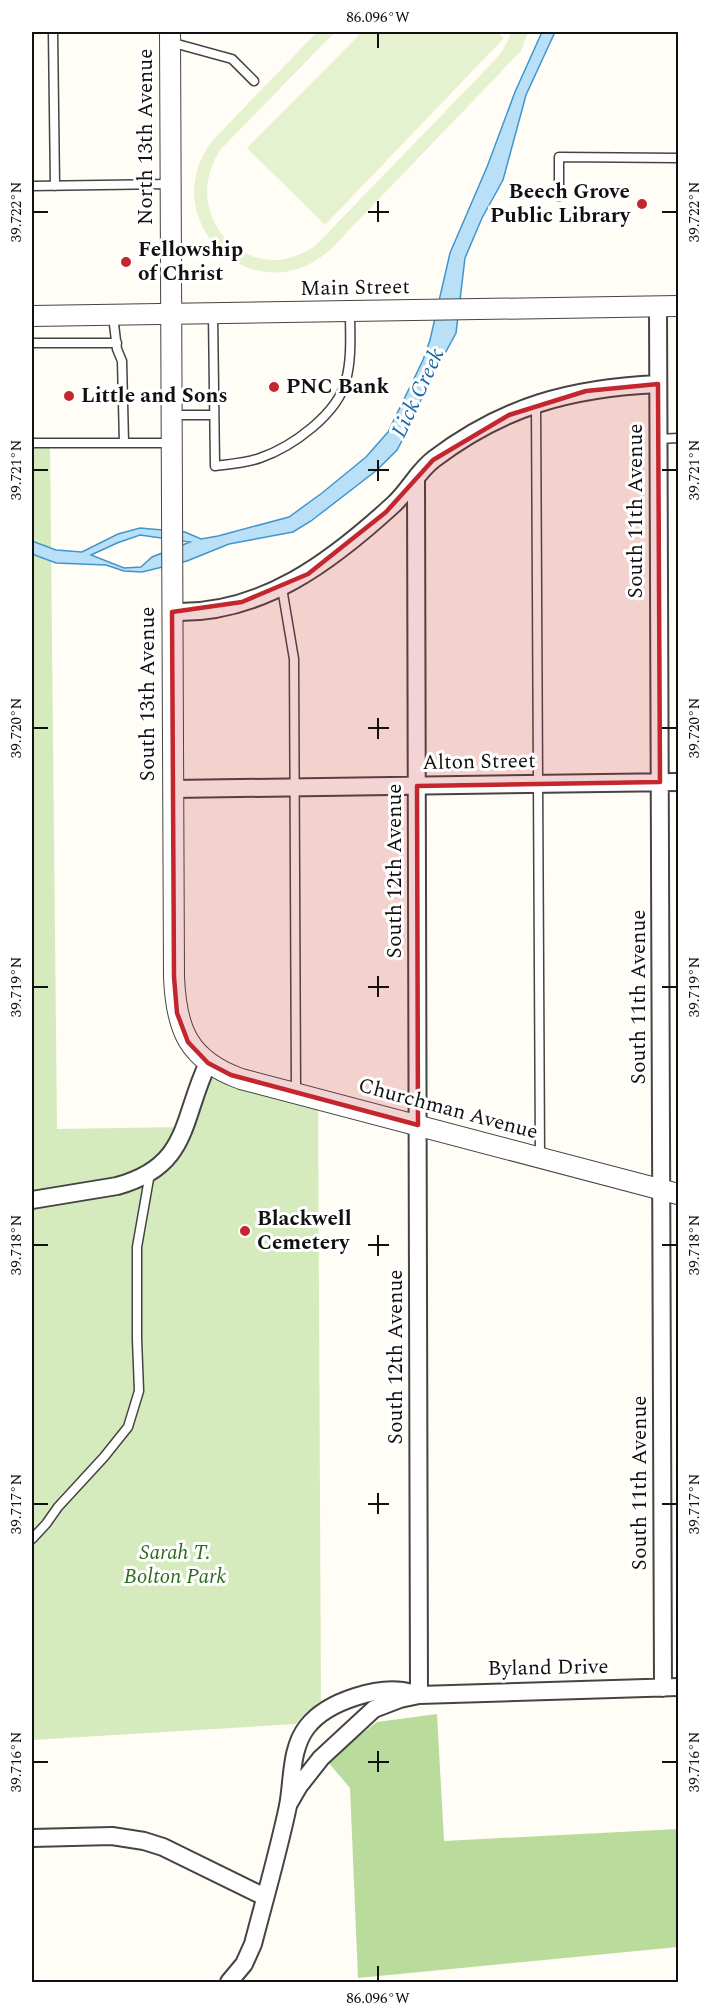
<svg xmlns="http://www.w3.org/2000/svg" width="710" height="2014" font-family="Spectral,serif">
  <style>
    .green { fill: #d5ebbd }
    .forest { fill: #b9dc9c }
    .pitch { fill: #e6f2cf }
    .water { fill: #b9e0f7; stroke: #3f96cf; stroke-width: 1.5; fill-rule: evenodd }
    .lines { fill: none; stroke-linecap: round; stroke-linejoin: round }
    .service-casing { stroke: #444; stroke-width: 11 }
    .minor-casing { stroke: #444; stroke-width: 20 }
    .tertiary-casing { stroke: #444; stroke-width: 22 }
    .service { stroke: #fff; stroke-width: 8 }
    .minor { stroke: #fff; stroke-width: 16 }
    .tertiary { stroke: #fff; stroke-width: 20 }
    .marked { fill: #c4262e; fill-opacity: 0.2; stroke: #c4262e; stroke-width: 4.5; stroke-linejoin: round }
    .ticks { fill: none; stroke: #111; stroke-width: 2 }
    .poi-dot { fill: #c4262e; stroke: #fff; stroke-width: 2 }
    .labels { text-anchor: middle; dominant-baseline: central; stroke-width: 6; stroke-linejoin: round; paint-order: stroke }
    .street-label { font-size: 21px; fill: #111; stroke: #fff }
    .poi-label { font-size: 21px; font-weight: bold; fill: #111; stroke: #fff; text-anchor: start }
    .park-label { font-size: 21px; font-style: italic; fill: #2f6b1f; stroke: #fff }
    .water-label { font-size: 22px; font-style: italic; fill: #1768a6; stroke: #fff }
    .neatline { fill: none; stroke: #111; stroke-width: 2 }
    .ticks-label { font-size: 15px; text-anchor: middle; fill: #111 }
  </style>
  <rect width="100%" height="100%" fill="#fffdf5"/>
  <path class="green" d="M32,443L50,444L57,1129L184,1127L208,1063L318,1099L321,1701L305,1713L296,1724L32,1740Z"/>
  <path class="forest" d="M437,1714L444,1841L678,1829V1947L358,1978L350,1788L327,1761L377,1722Z"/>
  <path class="pitch" d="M317,32H335L220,150C177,218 251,291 315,246L493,62L503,50L512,32H528L521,51L329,251C253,316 153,220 212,141Z
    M362,32H497L504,38L325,225L247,148Z"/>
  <path class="water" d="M542,32H555L526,95L503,180L482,218L465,258L456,333L424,392L412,422L397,450L377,470L311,521L293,532L229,544L187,561L142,572L124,571L106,565L56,563L32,554V541L56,550L82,552L118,534L140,528L185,532L201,539L218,536L289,517L322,493L366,457L388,432L423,360L430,340L450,253L487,167L515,92ZM140,535L190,542L152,557L141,567L124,568L91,555L117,543Z"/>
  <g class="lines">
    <g class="service-casing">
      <path id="service" d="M53,32L55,186
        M170,42L232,59L254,81
        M32,186L170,184
        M559,196V157L678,158
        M213,314L215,466C231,464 246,463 260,458C292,447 338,414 346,380C352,358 350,334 350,312
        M113,316L117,349L122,361L124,443
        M32,343H117
        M536,404L540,1157
        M172,415H213
        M658,439L678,438
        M32,443H172
        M282,588L294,659L296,1093
        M32,1539L46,1524L58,1507L104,1457L128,1427L139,1391L137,1339V1247L150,1173"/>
    </g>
    <g class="minor-casing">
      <path id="minor" d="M658,306L663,1688
        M416,479L419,1695
        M172,612C262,615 332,561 394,504C409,490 418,471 434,459C504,406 571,388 658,384
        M173,789L678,782
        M32,1200L117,1186C190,1166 181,1120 208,1063
        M288,1805L299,1786L321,1758L374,1709L400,1699L419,1695L678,1687
        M32,1838L112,1836L144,1841L163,1847L265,1897
        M229,1982L244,1964L253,1944C265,1898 278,1853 288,1806C293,1780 290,1749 307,1727C327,1701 381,1684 412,1693"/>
    </g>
    <g class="tertiary-casing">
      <path id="tertiary" d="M170,32L174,977C176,1029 188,1060 241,1079L678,1194
        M32,316L678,306"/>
    </g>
    <use href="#service" class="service"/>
    <use href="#minor" class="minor"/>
    <use href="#tertiary" class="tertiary"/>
  </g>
  <path class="marked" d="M658,384L660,782L417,786L418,1125L231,1075L208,1063L188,1042L177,1013L174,977L172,612L242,602L308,574L386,512L433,460L509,415L586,391Z"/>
  <path class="ticks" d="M378,33V48M378,201V222M33,212H48M368,212H389M662,212H677M378,460V481M33,470H48M368,470H389M662,470H677M378,718V739M33,728H48M368,728H389M662,728H677M378,976V997M33,987H48M368,987H389M662,987H677M378,1235V1256M33,1245H48M368,1245H389M662,1245H677M378,1493V1514M33,1504H48M368,1504H389M662,1504H677M378,1751V1772M33,1762H48M368,1762H389M662,1762H677M378,1966V1981"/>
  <g class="poi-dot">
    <circle cx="642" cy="204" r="6"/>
    <circle cx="126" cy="262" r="6"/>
    <circle cx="274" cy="387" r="6"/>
    <circle cx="69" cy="396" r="6"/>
    <circle cx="245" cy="1231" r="6"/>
  </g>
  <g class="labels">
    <g class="street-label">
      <text transform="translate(146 137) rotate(-90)">North 13th Avenue</text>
      <text transform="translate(355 288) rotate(-1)">Main Street</text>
      <text transform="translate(636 511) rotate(-90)">South 11th Avenue</text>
      <text transform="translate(148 694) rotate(-90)">South 13th Avenue</text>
      <text transform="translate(479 762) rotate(-1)">Alton Street</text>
      <text transform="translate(395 871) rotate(-90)">South 12th Avenue</text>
      <text transform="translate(639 997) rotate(-90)">South 11th Avenue</text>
      <text transform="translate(448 1109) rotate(15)">Churchman Avenue</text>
      <text transform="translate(396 1357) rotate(-90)">South 12th Avenue</text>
      <text transform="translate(640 1483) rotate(-90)">South 11th Avenue</text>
      <text transform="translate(548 1668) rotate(-1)">Byland Drive</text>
    </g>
    <g class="poi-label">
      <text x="630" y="192" text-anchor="end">Beech Grove<tspan x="630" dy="24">Public Library</tspan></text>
      <text x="138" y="250">Fellowship<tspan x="138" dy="24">of Christ</tspan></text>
      <text x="286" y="387">PNC Bank</text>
      <text x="81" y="396">Little and Sons</text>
      <text x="257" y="1219">Blackwell<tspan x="257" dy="24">Cemetery</tspan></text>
    </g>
    <g class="park-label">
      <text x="175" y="1553">Sarah T.<tspan x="175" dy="24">Bolton Park</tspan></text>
    </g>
    <g class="water-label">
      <text transform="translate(418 393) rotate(-65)">Lick Creek</text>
    </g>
  </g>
  <rect width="710" height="2014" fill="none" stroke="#ffffff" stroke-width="66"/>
  <rect x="33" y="33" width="644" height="1948" class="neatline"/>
  <g class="ticks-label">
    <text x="378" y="22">86.096°W</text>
    <text transform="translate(16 212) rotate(-90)" y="5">39.722°N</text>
    <text transform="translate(694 212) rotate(-90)" y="5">39.722°N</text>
    <text transform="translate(16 470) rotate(-90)" y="5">39.721°N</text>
    <text transform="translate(694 470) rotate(-90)" y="5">39.721°N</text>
    <text transform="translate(16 728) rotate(-90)" y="5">39.720°N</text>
    <text transform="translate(694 728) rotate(-90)" y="5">39.720°N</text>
    <text transform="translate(16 987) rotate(-90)" y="5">39.719°N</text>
    <text transform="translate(694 987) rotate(-90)" y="5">39.719°N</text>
    <text transform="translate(16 1245) rotate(-90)" y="5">39.718°N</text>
    <text transform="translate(694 1245) rotate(-90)" y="5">39.718°N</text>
    <text transform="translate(16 1504) rotate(-90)" y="5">39.717°N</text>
    <text transform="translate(694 1504) rotate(-90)" y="5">39.717°N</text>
    <text transform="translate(16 1762) rotate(-90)" y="5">39.716°N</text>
    <text transform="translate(694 1762) rotate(-90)" y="5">39.716°N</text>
    <text x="378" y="2003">86.096°W</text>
  </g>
</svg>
